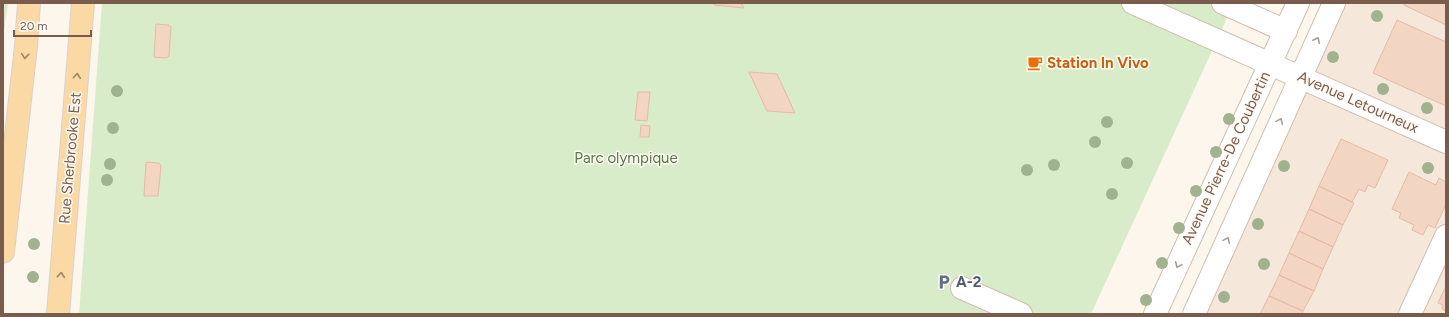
<svg xmlns="http://www.w3.org/2000/svg" width="1449" height="317" font-family="Figtree,sans-serif">
  <style>
    .residential { fill: #f5e8da }
    .green { fill: #d8ecc9 }
    .building { fill: #f3d5c3; stroke: #e6bba3 }
    .lines { fill: none; stroke-linecap: round; stroke-linejoin: round }
    .minor-casing { stroke: #d1beb0; stroke-width: 24 }
    .major-casing { stroke: #dad1cd; stroke-width: 24 }
    .minor { stroke: #fff; stroke-width: 22 }
    .major { stroke: #fbd9a5; stroke-width: 22 }
    .tree { fill: #a0b28e }
    .oneway { stroke: #af9d94 }
    .oneway2 { stroke: #a18267 }
    .labels { text-anchor: middle; dominant-baseline: central; stroke-width: 3; stroke-linejoin: round; paint-order: stroke }
    .food-label { font-size: 15px; font-weight: bold; fill: #c56008; stroke: #fffaf3; text-anchor: start }
    .street-label { font-size: 15px; fill: #7a5c4d; stroke: #fffaf3 }
    .park-label { font-size: 15px; fill: #537a41; stroke: #fffaf3 }
    .service-label { font-size: 15px; font-weight: bold; fill: #4e5e75; stroke: #fffaf3; text-anchor: start }
  </style>
  <rect width="100%" height="100%" fill="#fdf6ec"/>
  <path class="residential" d="M1334,3H1446V314H1194Z"/>
  <path class="green" d="M3,3H8L3,37Z
    M102,3H1234L1091,314H79Z"/>
  <path class="building" d="M712,3H741L744,8L714,5Z
    M1405,3H1446V25L1404,5Z
    M1397,20L1446,42V106L1373,73Z
    M156,24L169,25L171,27L169,56L166,58L154,57Z
    M749,72L777,74L795,113L767,111Z
    M638,92H650L647,121L635,120Z
    M641,125L650,126L649,137H640Z
    M1341,139L1388,160L1375,188L1368,185L1365,192L1359,189L1352,202L1319,186Z
    M146,162L159,163L161,166L158,196H144Z
    M1409,172L1436,185L1439,178L1446,182V204L1435,228L1428,225L1423,235L1412,230L1414,225L1399,218L1401,213L1392,209Z
    M1319,186L1354,203L1343,225L1309,209Z
    M1309,209L1343,225L1333,247L1299,231Z
    M1299,231L1333,247L1323,269L1289,253Z
    M1289,253L1323,269L1314,291L1279,275Z
    M1279,275L1314,291L1303,311L1269,296Z
    M1446,286V311L1442,309L1443,305L1438,303Z
    M1269,296L1303,311L1302,314H1260Z"/>
  <g class="lines">
    <g class="minor-casing">
      <path id="minor" d="M1133,3L1446,142
        M1223,3L1286,31
        M962,288L1021,314
        M1155,314L1298,3
        M1194,314L1334,3
        M1410,314L1446,236"/>
    </g>
    <g class="major-casing">
      <path id="major" d="M3,252L26,46L29,3
        M58,314L83,3"/>
    </g>
    <use href="#minor" class="minor"/>
    <use href="#major" class="major"/>
  </g>
  <g class="tree">
    <circle cx="1377" cy="16" r="6"/>
    <circle cx="1333" cy="57" r="6"/>
    <circle cx="1383" cy="89" r="6"/>
    <circle cx="117" cy="91" r="6"/>
    <circle cx="1427" cy="108" r="6"/>
    <circle cx="1229" cy="119" r="6"/>
    <circle cx="1107" cy="122" r="6"/>
    <circle cx="113" cy="128" r="6"/>
    <circle cx="1095" cy="142" r="6"/>
    <circle cx="1216" cy="152" r="6"/>
    <circle cx="1127" cy="163" r="6"/>
    <circle cx="110" cy="164" r="6"/>
    <circle cx="1054" cy="165" r="6"/>
    <circle cx="1284" cy="166" r="6"/>
    <circle cx="1428" cy="168" r="6"/>
    <circle cx="1027" cy="170" r="6"/>
    <circle cx="107" cy="180" r="6"/>
    <circle cx="1196" cy="191" r="6"/>
    <circle cx="1112" cy="194" r="6"/>
    <circle cx="1258" cy="224" r="6"/>
    <circle cx="1179" cy="228" r="6"/>
    <circle cx="34" cy="244" r="6"/>
    <circle cx="1162" cy="263" r="6"/>
    <circle cx="1264" cy="264" r="6"/>
    <circle cx="33" cy="277" r="6"/>
    <circle cx="1224" cy="297" r="6"/>
    <circle cx="1146" cy="300" r="6"/>
  </g>
  <defs><path id="oneway-chevron" d="M-2-3.5L2.5 0L-2 3.5" fill="none" stroke-width="1.6" stroke-linecap="round" stroke-linejoin="round"/></defs>
  <g class="oneway">
    <use href="#oneway-chevron" transform="translate(1317 40) rotate(-65)"/>
    <use href="#oneway-chevron" transform="translate(1280 121) rotate(-66)"/>
    <use href="#oneway-chevron" transform="translate(1227 240) rotate(-66)"/>
    <use href="#oneway-chevron" transform="translate(1178 265) rotate(114)"/>
  </g>
  <g class="oneway2">
    <use href="#oneway-chevron" transform="translate(25 56) rotate(96)"/>
    <use href="#oneway-chevron" transform="translate(77 76) rotate(-85)"/>
    <use href="#oneway-chevron" transform="translate(61 275) rotate(-85)"/>
  </g>
  <defs>
    <g id="cafe-bare" transform="scale(1.2)"><path d="M-5.5-4.5H6V0H3Q3 3.5 0 3.5H-2.5Q-5.5 3.5-5.5 0ZM3-3.2v2h1.7v-2ZM-6 4.5H4V6H-6Z" fill="#e8710a" stroke="#fffaf3" stroke-width="2.5" paint-order="stroke"/></g>
    <g id="parking-bare" transform="scale(1.2)"><path d="M-3.5-5.5H1a3.5 3.5 0 0 1 0 7H-1V5.5H-3.5ZM-1-3.4V-.6H.8a1.4 1.4 0 0 0 0-2.8Z" fill="#5c6f8a" stroke="#fffaf3" stroke-width="2.5" paint-order="stroke"/></g>
  </defs>
  <g fill-rule="evenodd">
    <use href="#cafe-bare" x="1035" y="63"/>
    <use href="#parking-bare" x="944" y="282"/>
  </g>
  <g class="labels">
    <g class="food-label">
      <text x="1047" y="63">Station In Vivo</text>
    </g>
    <g class="street-label">
      <text transform="translate(1358 102) rotate(24)">Avenue Letourneux</text>
      <text transform="translate(70 158) rotate(-85)">Rue Sherbrooke Est</text>
      <text transform="translate(1226 158) rotate(-65)">Avenue Pierre-De Coubertin</text>
    </g>
    <g class="park-label">
      <text x="626" y="158">Parc olympique</text>
    </g>
    <g class="service-label">
      <text x="956" y="282">A-2</text>
    </g>
  </g>
  <rect width="1449" height="317" fill="none" stroke="#7a5c4d" stroke-width="8"/>
  <path d="M14 30v6h77v-6" fill="none" stroke="#7a5c4d" stroke-width="2"/>
  <text x="20" y="30" font-size="12" fill="#7a5c4d" stroke="#fffaf3" stroke-width="3" paint-order="stroke">20 m</text>
</svg>
